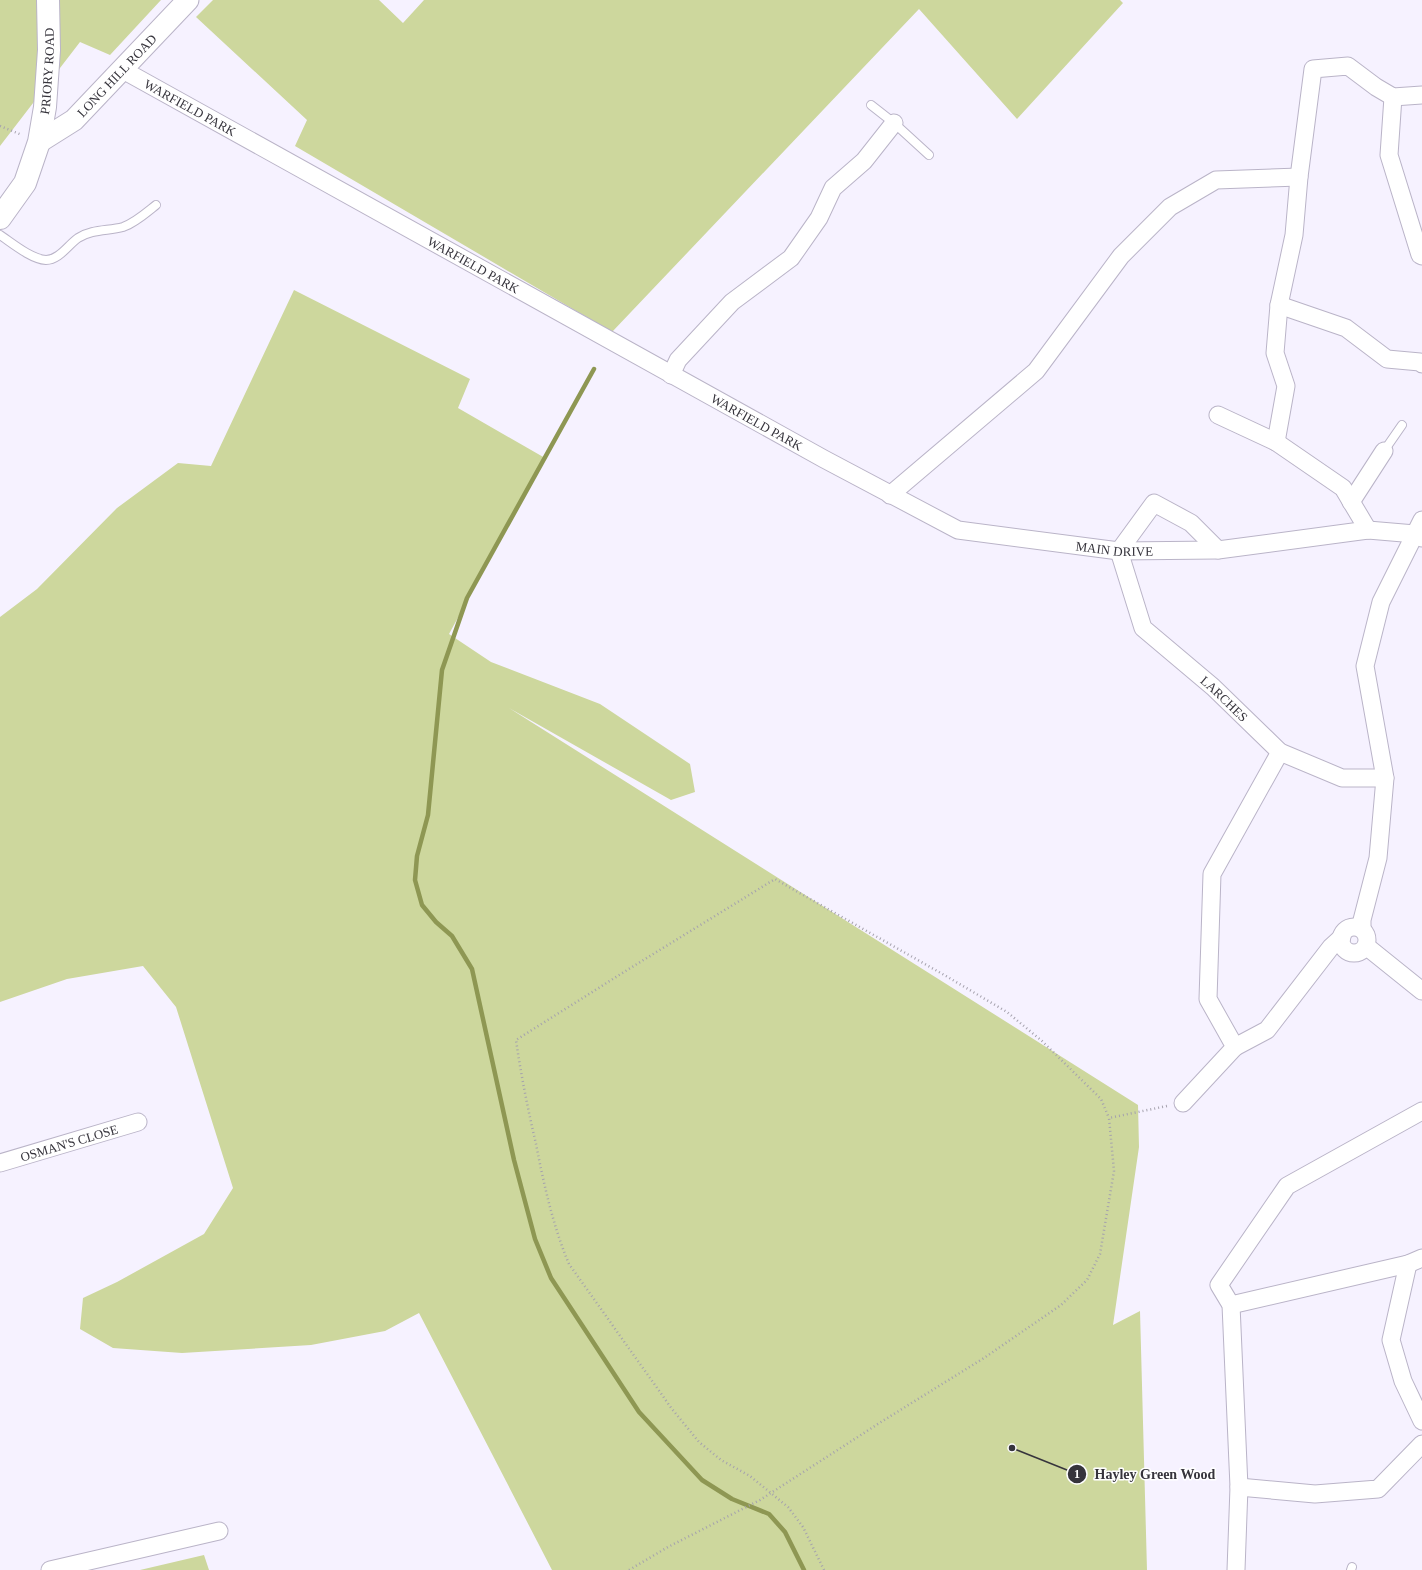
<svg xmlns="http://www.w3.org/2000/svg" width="1422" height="1570" font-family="Georgia,serif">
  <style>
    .green { fill: #cdd79d }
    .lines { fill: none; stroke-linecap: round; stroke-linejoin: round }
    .stream { stroke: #8e9753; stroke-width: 4.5 }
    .service-casing { stroke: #bab4c8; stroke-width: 10 }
    .minor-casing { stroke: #bab4c8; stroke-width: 19 }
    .tertiary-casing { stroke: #bab4c8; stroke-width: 23 }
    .secondary-casing { stroke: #bab4c8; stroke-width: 24 }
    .path { stroke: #a5a2ad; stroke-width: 2.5; stroke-dasharray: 1 3; stroke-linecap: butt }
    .service { stroke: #fff; stroke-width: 8 }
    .minor { stroke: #fff; stroke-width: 17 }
    .tertiary { stroke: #fff; stroke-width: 21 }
    .secondary { stroke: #fff; stroke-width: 22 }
    .labels { text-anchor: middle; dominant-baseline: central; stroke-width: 3; stroke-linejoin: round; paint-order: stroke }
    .street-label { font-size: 13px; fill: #36343c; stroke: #fff }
    .leader { fill: none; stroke: #36343c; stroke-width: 1.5 }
    .callout-dot { fill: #36343c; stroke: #fff; stroke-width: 1.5 }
    .mark-label { font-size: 12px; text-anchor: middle; font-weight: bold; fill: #fff }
    .callout-label { font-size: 14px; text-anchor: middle; font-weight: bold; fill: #36343c; stroke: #fff; stroke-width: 3; stroke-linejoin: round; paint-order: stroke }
  </style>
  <rect width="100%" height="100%" fill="#f6f2ff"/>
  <path class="green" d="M0,0H161L110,55L80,42L0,146Z
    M213,0H379L403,23L424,0H1120L1123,3L1017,119L919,9L612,332L295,146L307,120L196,17Z
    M294,290L470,379L458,408L545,458L449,634L491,662L600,704L690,764L695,792L671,800L509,708L1138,1105L1139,1147L1113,1325L1140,1311L1147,1570H552L419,1313L385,1331L311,1345L182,1353L113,1348L80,1329L83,1298L117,1282L204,1234L233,1188L176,1007L143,966L67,979L0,1002V617L37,589L117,508L178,463L211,466Z
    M204,1555L209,1570H140Z"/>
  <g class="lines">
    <path class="stream" d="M594,369L467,598L442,670L428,815L417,856L415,880L422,905L436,922L452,936L472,969L514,1160L535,1239L551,1278L639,1412L702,1480L732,1499L769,1514L785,1532L804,1570"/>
    <g class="service-casing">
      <path id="service" d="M871,105L894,123L929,155
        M0,235C12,243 31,259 46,260C59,260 68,245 78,238C92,229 108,231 123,227C135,223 146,213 156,205
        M1384,451L1402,425
        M1351,1570L1352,1567"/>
    </g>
    <g class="minor-casing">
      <g id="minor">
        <path id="s1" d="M123,70L824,459L958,530L1119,551L1218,550L1368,530L1415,534L1422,538"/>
        <path d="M1393,97L1389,155L1420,255L1422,256"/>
        <path d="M1279,305L1346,328L1387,359L1420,362L1422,364"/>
        <path d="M671,375L678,360L732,302L791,258L819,218L833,188L864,161L894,123"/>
        <path d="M1218,415L1276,442L1343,488L1368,530"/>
        <path d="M1276,442L1286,386L1275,353L1279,305L1294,235L1299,177L1313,69L1348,66L1376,87L1393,97L1422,95"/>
        <path d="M890,495L1036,371L1121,256L1170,207L1216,180L1299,177"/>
        <path d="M1351,502L1384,451"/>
        <path id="s2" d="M1218,550L1191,523L1154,503L1119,551L1143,628L1213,687L1280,752L1342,778H1385"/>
        <circle cx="1354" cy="940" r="13"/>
        <path d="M1362,929V920L1378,858L1385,778L1365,666L1381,602L1422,520"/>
        <path d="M1366,946L1422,991"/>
        <path d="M1235,1047L1267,1030L1331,947L1342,937"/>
        <path d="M1183,1103L1235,1047L1208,999L1212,874L1280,752"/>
        <path id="s3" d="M0,1163L138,1122"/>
        <path d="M1408,1264L1391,1340L1403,1381L1422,1421"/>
        <path d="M1231,1305L1408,1264L1422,1258"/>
        <path d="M1239,1487L1315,1494L1378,1489L1422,1444"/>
        <path d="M50,1570L219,1531"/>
        <path d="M1236,1570L1239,1487L1231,1305L1219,1285L1287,1186L1422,1111"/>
      </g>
    </g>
    <g class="tertiary-casing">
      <g id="tertiary">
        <path id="s4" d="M39,142L74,120L188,0"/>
      </g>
    </g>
    <g class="secondary-casing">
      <g id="secondary">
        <path id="s5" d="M0,218L25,183L39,142L45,107L49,50L48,0"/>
      </g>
    </g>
    <path class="path" d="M0,126L22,135
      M629,1570L668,1547L760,1500L881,1422L984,1358L1061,1305L1087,1280L1100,1254L1114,1171L1109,1118L1167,1106
      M824,1570L803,1527L788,1507L750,1476L721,1460L699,1442L672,1409L569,1264C553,1226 544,1185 536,1144C528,1110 521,1075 516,1040L624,972L775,879L946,976L1007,1012L1042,1041L1101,1099L1109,1118"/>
    <use href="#service" class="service"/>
    <use href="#minor" class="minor"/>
    <use href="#tertiary" class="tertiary"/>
    <use href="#secondary" class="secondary"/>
  </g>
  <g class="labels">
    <g class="street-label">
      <text stroke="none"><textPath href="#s5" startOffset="158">PRIORY ROAD</textPath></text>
      <text stroke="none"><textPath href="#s4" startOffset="103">LONG HILL ROAD</textPath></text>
      <text stroke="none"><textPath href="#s1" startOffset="77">WARFIELD PARK</textPath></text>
      <text stroke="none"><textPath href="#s1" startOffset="401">WARFIELD PARK</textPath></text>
      <text stroke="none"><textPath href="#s1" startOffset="725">WARFIELD PARK</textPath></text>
      <text stroke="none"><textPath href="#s1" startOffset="1111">MAIN DRIVE</textPath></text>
      <text stroke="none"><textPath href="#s2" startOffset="328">LARCHES</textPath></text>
      <text stroke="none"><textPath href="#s3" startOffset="72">OSMAN'S CLOSE</textPath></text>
    </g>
  </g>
  <path class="leader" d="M1012 1448L1077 1474"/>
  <g class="callout-dot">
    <circle cx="1012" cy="1448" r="4"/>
    <circle cx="1077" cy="1474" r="10"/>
  </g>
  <g class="mark-label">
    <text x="1077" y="1478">1</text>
  </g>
  <g class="callout-label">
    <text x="1155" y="1479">Hayley Green Wood</text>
  </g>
</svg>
